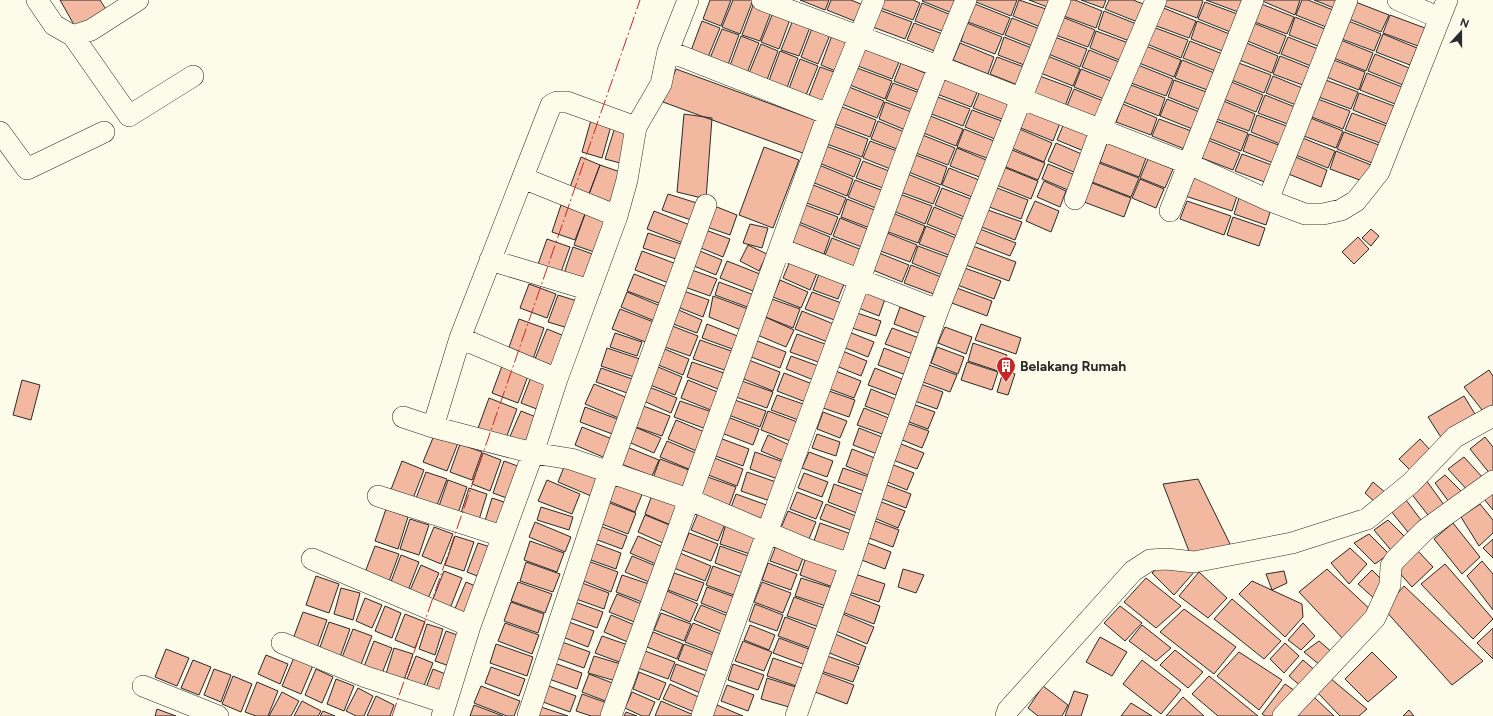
<svg xmlns="http://www.w3.org/2000/svg" width="1493" height="716" font-family="Figtree,sans-serif">
  <style>
    .building { fill: #f2b8a0; stroke: #2b2b2b }
    .lines { fill: none; stroke-linecap: round; stroke-linejoin: round }
    .minor-casing { stroke: #2b2b2b; stroke-width: 22 }
    .minor { stroke: #fdfbea; stroke-width: 21 }
    .power { stroke: #c62828; stroke-width: 1; stroke-dasharray: 14 3 2 3; stroke-linecap: butt }
    .labels { text-anchor: middle; dominant-baseline: central; stroke-width: 3; stroke-linejoin: round; paint-order: stroke }
    .poi-label { font-size: 14px; font-weight: bold; fill: #2b2b2b; stroke: #fdfbea; text-anchor: start }
  </style>
  <rect width="100%" height="100%" fill="#fdfbea"/>
  <path class="building" d="M60,0H100L109,14L77,30Z
    M710,0H731L721,26L703,19Z
    M733,0H753L740,34L722,27Z
    M755,0L773,7L760,41L742,35Z
    M800,0H829L825,10Z
    M831,0H851L868,7L862,24L827,10Z
    M881,0H913L920,3L913,20L878,7Z
    M923,0H963L957,15L922,1Z
    M977,0H1017L1011,16L976,2Z
    M1019,0L1055,12L1048,30L1013,16Z
    M1029,0H1059L1055,10Z
    M1066,0H1075L1102,11L1096,28L1061,15Z
    M1081,0H1106L1103,8Z
    M1109,0H1133L1146,5L1140,23L1105,9Z
    M1164,0H1201L1203,1L1197,18L1162,5Z
    M1206,0H1246L1241,13Z
    M1260,0H1300L1295,15Z
    M1302,0H1308L1338,12L1331,29L1296,15Z
    M1314,0H1342L1339,10Z
    M1353,1L1389,15L1381,32L1347,18Z
    M1205,2L1240,15L1233,33L1198,19Z
    M922,3L956,17L950,34L915,21Z
    M1259,3L1294,17L1287,34L1252,21Z
    M975,4L1010,18L1003,35L968,22Z
    M1161,7L1196,21L1189,38L1154,25Z
    M775,8L792,14L779,49L761,42Z
    M877,9L912,22L905,39L870,26Z
    M1104,11L1139,25L1132,42L1098,29Z
    M795,15L812,22L799,56L781,50Z
    M1390,15L1425,28L1418,46L1383,33Z
    M1060,16L1095,30L1088,47L1053,34Z
    M1295,17L1330,31L1323,48L1289,35Z
    M1012,18L1047,32L1040,49L1005,35Z
    M1346,20L1381,34L1374,51L1339,38Z
    M702,21L720,28L706,62L689,56Z
    M1197,21L1232,35L1225,52L1191,39Z
    M1251,22L1286,36L1279,54L1245,40Z
    M814,23L832,30L818,64L801,57Z
    M914,23L948,36L942,54L907,40Z
    M967,23L1002,37L995,54L961,41Z
    M1153,27L1188,40L1181,58L1147,44Z
    M722,29L739,35L726,70L708,63Z
    M834,30L851,37L838,72L821,65Z
    M1096,31L1131,44L1124,62L1090,48Z
    M1383,34L1417,48L1410,65L1376,52Z
    M741,36L759,43L745,78L728,71Z
    M1052,36L1087,49L1080,67L1046,53Z
    M1004,37L1039,51L1032,68L998,55Z
    M1288,37L1323,51L1316,68L1281,54Z
    M1338,39L1373,53L1366,71L1331,57Z
    M1190,41L1225,55L1218,72L1183,58Z
    M1244,42L1278,56L1272,73L1237,59Z
    M960,43L994,57L988,74L953,60Z
    M761,44L778,51L765,85L747,78Z
    M1146,46L1181,60L1174,77L1139,63Z
    M864,48L899,62L892,79L858,66Z
    M1089,50L1124,64L1117,81L1082,67Z
    M780,51L798,58L785,93L767,86Z
    M1375,54L1409,68L1403,85L1368,71Z
    M1045,55L1080,69L1073,86L1038,72Z
    M1280,56L1315,70L1308,87L1273,74Z
    M997,57L1032,70L1025,88L990,74Z
    M800,59L818,66L804,100L787,94Z
    M1331,59L1365,72L1359,90L1324,76Z
    M1182,60L1217,74L1210,91L1175,78Z
    M1236,62L1271,75L1264,93L1229,79Z
    M901,63L932,76L925,93L894,81Z
    M1138,65L1173,79L1166,96L1131,83Z
    M820,67L837,73L824,108L807,101Z
    M857,68L892,81L885,99L850,85Z
    M676,69L820,122L808,155L663,102Z
    M1081,69L1116,83L1109,101L1074,87Z
    M1367,73L1402,87L1395,104L1360,90Z
    M1037,75L1072,88L1065,106L1030,92Z
    M943,76L978,90L971,107L937,94Z
    M1273,76L1307,90L1301,107L1266,93Z
    M1323,79L1358,92L1351,109L1316,96Z
    M1174,80L1209,93L1203,111L1168,97Z
    M1229,81L1263,95L1256,112L1221,98Z
    M893,83L925,95L918,112L886,100Z
    M1131,85L1165,98L1159,116L1124,102Z
    M849,87L884,101L877,118L842,104Z
    M1074,89L1108,103L1102,120L1067,106Z
    M980,91L1014,104L1007,121L973,108Z
    M1359,93L1394,106L1387,124L1353,110Z
    M1265,95L1300,109L1293,126L1258,113Z
    M935,96L970,109L963,126L929,113Z
    M1315,98L1350,111L1343,129L1309,116Z
    M1167,99L1202,113L1195,130L1160,116Z
    M1221,100L1255,114L1249,131L1214,118Z
    M885,102L917,114L910,132L879,119Z
    M1123,104L1157,118L1151,135L1116,122Z
    M842,107L876,120L870,137L835,124Z
    M1024,108L1060,123L1053,141L1016,126Z
    M972,110L1007,123L1000,141L965,127Z
    M1352,113L1387,126L1380,143L1345,130Z
    M684,114L712,118L706,199L677,192Z
    M928,115L963,129L956,146L921,132Z
    M1257,115L1292,128L1285,146L1251,132Z
    M1308,117L1343,131L1336,148L1301,135Z
    M1159,119L1194,132L1187,150L1152,136Z
    M591,120L611,126L602,158L582,152Z
    M1213,120L1248,133L1241,151L1206,137Z
    M878,121L909,134L902,151L871,139Z
    M1064,123L1093,134L1086,152L1057,140Z
    M834,126L868,139L862,157L827,144Z
    M615,127L633,132L624,164L605,159Z
    M1015,127L1052,143L1044,162L1007,146Z
    M964,129L999,143L992,160L957,147Z
    M1344,132L1379,145L1372,163L1337,149Z
    M920,134L955,148L948,165L913,152Z
    M1249,134L1284,147L1278,165L1243,151Z
    M1300,137L1335,151L1328,168L1293,154Z
    M1205,139L1240,153L1233,170L1199,157Z
    M870,141L905,154L898,172L863,158Z
    M1056,143L1084,155L1076,173L1048,161Z
    M1107,143L1146,158L1139,177L1100,162Z
    M826,146L861,159L854,177L819,163Z
    M764,147L799,160L773,228L739,215Z
    M957,148L991,162L985,179L950,166Z
    M1007,148L1045,163L1038,180L1001,165Z
    M1336,151L1371,165L1365,182L1330,169Z
    M913,154L947,167L941,185L906,171Z
    M1242,154L1277,167L1270,184L1235,171Z
    M1293,156L1327,170L1321,187L1286,173Z
    M581,157L600,165L589,194L570,187Z
    M1148,159L1173,169L1165,188L1140,178Z
    M863,161L897,174L891,191L856,178Z
    M1099,163L1139,178L1131,197L1092,182Z
    M1048,164L1075,175L1068,190L1042,179Z
    M600,165L623,173L613,203L589,194Z
    M819,165L853,179L847,196L812,182Z
    M1001,166L1038,181L1031,199L994,184Z
    M949,168L984,182L977,199L942,185Z
    M905,173L940,187L933,204L898,191Z
    M1192,177L1238,193L1232,211L1185,196Z
    M1140,179L1164,189L1156,208L1132,198Z
    M855,180L889,193L883,211L848,197Z
    M1044,181L1066,191L1060,207L1037,197Z
    M1092,183L1131,198L1124,217L1084,202Z
    M811,184L846,198L839,215L804,202Z
    M992,186L1028,200L1021,219L984,205Z
    M942,188L976,201L969,219L935,205Z
    M897,193L932,206L925,224L891,210Z
    M668,194L700,204L694,221L662,210Z
    M1240,195L1272,206L1266,225L1234,214Z
    M847,199L882,213L875,230L841,217Z
    M1035,201L1059,211L1051,232L1026,221Z
    M1187,201L1231,216L1224,235L1180,219Z
    M803,204L838,217L831,235L796,221Z
    M561,205L585,214L575,240L552,232Z
    M712,205L737,215L730,235L704,226Z
    M934,207L968,221L962,238L927,224Z
    M985,209L1022,222L1015,240L979,226Z
    M654,211L690,225L683,243L647,229Z
    M890,212L925,226L918,243L883,230Z
    M585,214L610,223L600,254L574,245Z
    M1233,217L1265,228L1259,246L1227,235Z
    M840,218L875,232L867,249L833,236Z
    M796,223L830,237L824,254L789,241Z
    M750,224L768,228L762,248L743,243Z
    M926,226L961,240L954,257L919,244Z
    M703,229L730,239L723,257L696,246Z
    M980,229L1016,243L1010,256L974,242Z
    M1371,229L1379,236L1371,246L1362,238Z
    M882,231L917,245L910,262L875,249Z
    M648,233L684,245L679,260L643,248Z
    M1358,237L1369,249L1354,264L1342,252Z
    M832,238L867,252L860,269L825,255Z
    M547,239L570,247L560,275L537,267Z
    M748,245L767,254L759,271L740,261Z
    M970,245L1016,262L1009,281L963,264Z
    M918,246L953,259L947,277L912,263Z
    M573,247L598,256L587,288L562,279Z
    M695,249L722,260L716,275L689,264Z
    M642,251L679,265L671,284L635,270Z
    M874,251L909,265L902,282L868,268Z
    M727,261L760,274L753,291L720,278Z
    M790,261L817,273L810,290L783,278Z
    M911,265L946,279L939,296L904,283Z
    M962,267L1001,281L994,299L955,284Z
    M689,269L717,279L710,296L682,286Z
    M634,274L670,288L664,305L627,291Z
    M819,274L844,284L838,299L813,290Z
    M780,280L808,292L801,308L773,297Z
    M719,282L754,295L750,308L715,295Z
    M529,284L556,294L547,318L520,308Z
    M954,287L992,301L987,316L949,302Z
    M858,289L885,299L879,316L851,305Z
    M681,290L709,300L703,317L675,306Z
    M627,292L663,307L657,322L621,307Z
    M812,292L844,304L837,321L805,309Z
    M558,295L577,301L568,328L548,322Z
    M713,296L748,309L741,330L709,317Z
    M769,298L800,309L793,328L763,316Z
    M900,307L928,318L921,334L894,324Z
    M674,308L702,320L697,333L668,322Z
    M620,309L656,323L648,343L612,329Z
    M802,311L836,325L830,343L795,329Z
    M857,313L881,321L876,336L852,328Z
    M763,316L794,330L786,347L755,334Z
    M519,319L544,328L533,359L508,350Z
    M667,324L698,336L690,356L659,345Z
    M707,324L740,337L735,350L702,338Z
    M981,324L1021,338L1016,354L975,340Z
    M945,327L972,337L966,354L938,343Z
    M892,328L919,338L913,354L885,344Z
    M547,329L567,337L556,367L535,359Z
    M849,332L874,342L868,357L843,347Z
    M615,333L642,342L637,356L610,347Z
    M797,334L828,345L821,363L790,352Z
    M752,339L786,352L780,368L746,355Z
    M700,340L734,352L727,371L693,359Z
    M973,343L1007,355L1001,372L968,361Z
    M657,346L689,359L683,375L651,362Z
    M937,347L964,357L958,374L931,363Z
    M607,348L643,360L637,378L601,366Z
    M884,348L912,359L906,375L878,365Z
    M840,350L867,361L861,376L834,365Z
    M791,356L821,367L816,381L786,369Z
    M746,359L780,372L773,391L739,377Z
    M692,362L724,373L718,389L687,377Z
    M967,362L998,372L992,390L961,380Z
    M651,364L682,377L675,395L643,382Z
    M929,365L957,375L950,392L923,382Z
    M502,366L528,376L518,403L492,393Z
    M601,368L635,380L630,394L596,382Z
    M875,368L902,379L896,395L868,385Z
    M1004,369L1015,374L1008,395L997,392Z
    M833,370L861,381L854,398L827,388Z
    M1489,370L1493,376V410L1486,415L1464,387Z
    M784,373L815,385L808,403L777,391Z
    M531,377L552,385L542,411L521,403Z
    M22,380L40,385L31,420L13,415Z
    M688,380L720,393L713,411L681,398Z
    M739,380L773,392L767,408L733,396Z
    M915,382L943,392L937,409L909,399Z
    M594,384L630,399L621,419L585,404Z
    M644,385L677,398L671,413L639,399Z
    M871,389L898,400L892,416L865,406Z
    M829,391L855,400L849,417L823,408Z
    M777,395L809,406L804,422L771,410Z
    M1464,396L1478,419L1444,442L1428,417Z
    M489,398L517,409L505,441L477,431Z
    M732,399L766,411L760,427L726,414Z
    M680,401L712,412L706,429L674,417Z
    M907,402L935,412L928,429L901,419Z
    M638,404L670,416L662,436L630,425Z
    M585,407L620,420L615,435L580,422Z
    M864,408L891,419L885,435L857,425Z
    M521,411L541,419L528,450L508,441Z
    M768,411L800,423L793,442L761,430Z
    M823,412L847,421L840,438L817,429Z
    M725,416L759,429L753,445L719,432Z
    M676,420L707,433L699,452L668,439Z
    M901,421L929,431L922,448L895,437Z
    M630,425L661,438L654,453L624,440Z
    M582,427L617,441L610,460L575,445Z
    M859,428L887,439L880,455L853,445Z
    M435,433L458,443L447,471L423,462Z
    M817,434L840,442L836,456L812,448Z
    M768,435L796,448L789,463L761,451Z
    M717,437L749,449L743,466L710,454Z
    M1485,437L1493,447V474L1491,475L1470,449Z
    M1420,439L1431,451L1411,471L1399,459Z
    M667,441L698,454L691,470L660,457Z
    M896,442L924,453L917,469L890,459Z
    M460,444L482,452L472,480L450,472Z
    M622,445L659,460L652,476L616,462Z
    M852,449L880,460L873,477L846,466Z
    M755,452L789,464L783,481L750,469Z
    M809,452L833,461L827,477L802,468Z
    M483,453L501,460L490,491L472,484Z
    M709,456L743,469L737,486L703,473Z
    M1464,457L1484,479L1469,492L1448,469Z
    M660,459L689,470L682,489L653,478Z
    M402,461L424,470L412,501L390,492Z
    M504,461L523,468L512,500L493,493Z
    M566,462L599,475L591,496L558,482Z
    M886,462L914,473L907,490L880,479Z
    M843,468L875,479L870,493L838,482Z
    M426,472L447,479L436,508L415,501Z
    M747,472L779,483L773,502L741,491Z
    M804,473L828,482L822,497L798,488Z
    M702,475L736,487L729,506L695,493Z
    M1445,475L1465,495L1452,506L1435,483Z
    M612,479L643,492L635,512L604,499Z
    M1198,479L1232,548L1192,559L1163,484Z
    M448,480L467,487L457,516L438,509Z
    M547,480L580,494L572,514L538,501Z
    M1426,480L1447,509L1431,519L1410,492Z
    M879,482L911,494L906,508L874,496Z
    M1373,482L1387,494L1377,504L1365,493Z
    M834,484L869,497L862,515L828,502Z
    M469,488L487,494L478,523L460,516Z
    M1493,491V510L1484,499Z
    M797,492L823,502L816,519L790,509Z
    M736,494L772,507L767,523L730,510Z
    M652,495L681,506L673,526L645,514Z
    M492,498L510,504L501,530L484,524Z
    M602,500L636,513L628,534L594,521Z
    M1406,500L1424,524L1411,536L1391,511Z
    M879,501L905,511L898,528L872,517Z
    M826,504L861,518L856,532L820,519Z
    M1480,504L1493,520V533L1479,546L1461,517Z
    M541,507L573,517L569,530L537,520Z
    M386,509L408,517L398,549L375,541Z
    M788,511L816,522L809,539L781,528Z
    M698,513L725,524L718,541L691,530Z
    M645,515L672,526L665,544L638,532Z
    M410,519L429,525L419,555L400,549Z
    M1388,520L1408,540L1395,555L1374,530Z
    M875,521L899,530L893,547L869,538Z
    M535,522L571,537L565,552L529,537Z
    M820,523L857,536L849,557L813,544Z
    M1453,523L1480,557L1462,574L1434,539Z
    M726,524L760,535L753,555L720,544Z
    M597,525L627,536L622,549L592,538Z
    M434,527L453,534L441,564L422,556Z
    M689,533L718,544L711,561L682,550Z
    M1369,534L1389,554L1375,564L1354,543Z
    M455,536L474,542L464,571L445,565Z
    M638,536L663,547L656,564L630,553Z
    M1493,539V558L1483,548Z
    M530,541L564,553L557,572L524,560Z
    M865,542L891,552L885,569L859,559Z
    M478,543L496,549L485,579L467,572Z
    M594,543L621,553L616,569L588,559Z
    M777,543L805,553L798,571L770,561Z
    M375,546L399,554L388,584L364,575Z
    M720,546L754,558L748,575L715,563Z
    M1350,548L1367,564L1349,584L1331,563Z
    M1417,550L1433,567L1412,587L1396,569Z
    M680,553L711,566L705,581L674,568Z
    M401,555L419,562L407,593L389,587Z
    M632,556L656,566L649,582L625,572Z
    M806,557L845,570L838,589L800,575Z
    M588,561L618,572L611,592L581,580Z
    M1166,561L1195,571L1174,595L1152,573Z
    M1482,561L1493,574V610L1467,576Z
    M526,562L560,574L553,592L520,581Z
    M768,563L797,574L791,590L762,580Z
    M1445,564L1493,619L1473,639L1421,584Z
    M421,565L439,573L426,603L408,595Z
    M713,566L745,578L739,597L706,585Z
    M903,569L924,575L916,593L898,587Z
    M1327,569L1373,612L1345,641L1299,592Z
    M1372,570L1387,585L1376,600L1358,584Z
    M444,571L462,578L449,611L431,604Z
    M1284,571L1287,583L1272,590L1266,574Z
    M1199,572L1227,598L1208,618L1179,596Z
    M674,573L704,583L697,601L668,590Z
    M855,574L885,584L879,602L849,592Z
    M622,575L649,584L642,602L616,592Z
    M316,576L339,584L329,613L306,605Z
    M801,578L839,590L832,608L795,596Z
    M1146,578L1181,606L1156,628L1124,602Z
    M1252,581L1302,604L1303,617L1285,637L1239,594Z
    M466,582L482,589L469,617L454,611Z
    M518,582L552,594L545,613L511,601Z
    M762,582L791,593L783,613L754,602Z
    M582,583L609,593L604,609L576,599Z
    M1404,586L1483,661L1452,685L1384,609Z
    M707,587L740,599L734,616L701,603Z
    M341,588L360,593L353,620L334,614Z
    M667,591L698,604L690,622L660,609Z
    M617,594L644,605L637,623L609,612Z
    M849,594L880,606L874,624L842,612Z
    M794,597L832,611L825,629L787,616Z
    M365,598L382,605L372,628L356,621Z
    M1232,599L1281,641L1264,659L1214,619Z
    M511,602L544,614L538,633L504,621Z
    M575,602L603,612L597,628L570,618Z
    M755,604L783,615L777,631L749,621Z
    M701,605L733,618L727,634L694,620Z
    M385,606L401,613L392,638L375,631Z
    M1120,606L1142,623L1125,641L1104,623Z
    M1184,609L1236,647L1214,674L1160,632Z
    M303,612L327,620L317,648L293,639Z
    M661,613L691,624L684,641L654,630Z
    M405,614L425,622L415,648L395,640Z
    M843,614L874,627L867,644L836,631Z
    M611,615L637,626L630,643L604,632Z
    M785,617L824,632L816,650L778,636Z
    M566,621L594,631L588,647L560,636Z
    M329,622L350,629L340,657L319,650Z
    M505,623L539,635L532,654L498,641Z
    M693,623L726,636L719,655L685,642Z
    M1303,623L1315,636L1301,650L1288,640Z
    M427,624L443,629L435,655L419,649Z
    M750,625L775,635L769,650L744,640Z
    M1142,625L1171,648L1156,661L1129,641Z
    M1493,628V659L1477,643Z
    M353,629L372,636L360,667L341,660Z
    M446,631L466,638L455,668L435,661Z
    M653,632L683,644L677,659L647,647Z
    M835,634L866,647L859,665L827,652Z
    M602,636L628,645L622,663L595,653Z
    M1100,637L1127,652L1112,676L1086,662Z
    M779,638L817,652L811,667L773,653Z
    M374,641L392,648L381,676L363,669Z
    M743,641L772,652L764,671L735,661Z
    M1319,641L1333,653L1321,666L1304,652Z
    M562,642L590,652L584,668L556,658Z
    M1285,643L1299,656L1284,673L1270,659Z
    M496,644L533,657L527,676L490,663Z
    M684,644L719,657L713,673L678,660Z
    M394,648L413,654L403,683L385,677Z
    M166,649L189,658L177,686L155,677Z
    M1175,650L1203,672L1188,688L1160,665Z
    M645,651L675,662L668,679L638,668Z
    M1239,652L1282,680L1259,710L1217,676Z
    M1372,652L1397,677L1368,702L1345,679Z
    M266,655L288,664L280,684L258,674Z
    M295,655L314,663L301,694L282,686Z
    M416,656L433,663L422,691L405,684Z
    M594,656L621,664L616,681L588,673Z
    M827,656L859,667L853,682L821,671Z
    M773,658L808,670L802,688L767,676Z
    M193,660L211,667L199,695L181,688Z
    M1142,660L1181,690L1161,714L1123,684Z
    M1303,660L1317,672L1303,688L1289,676Z
    M554,663L582,673L577,689L549,679Z
    M676,664L712,678L705,695L670,680Z
    M733,664L764,675L758,690L728,680Z
    M491,667L525,679L519,696L485,683Z
    M214,669L231,675L221,702L204,695Z
    M316,669L333,677L322,703L305,695Z
    M433,669L453,677L444,701L424,693Z
    M639,672L666,683L659,700L633,689Z
    M822,673L854,685L847,704L815,692Z
    M589,674L615,684L608,702L582,692Z
    M233,676L252,684L241,712L222,704Z
    M1209,676L1258,716H1218L1192,694Z
    M767,678L802,689L796,709L761,699Z
    M1330,678L1367,709L1359,716H1340L1318,693Z
    M336,679L354,686L344,711L327,704Z
    M257,682L278,691L268,716H256L245,712Z
    M670,684L705,700L699,714L663,699Z
    M1285,684L1298,693L1278,716H1265L1262,714Z
    M727,685L754,695L748,711L721,701Z
    M481,686L520,701L514,716H507L474,703Z
    M549,686L576,696L570,712L543,702Z
    M1043,686L1068,705L1062,716H1038L1028,708Z
    M358,688L373,696L364,716H356L346,711Z
    M1074,691L1088,695L1081,716H1065Z
    M282,692L299,701L291,716H269Z
    M632,692L655,702L649,716H642L625,708Z
    M582,694L607,703L602,716H591L576,711Z
    M376,696L394,705L390,716H367Z
    M1183,697L1204,716H1166Z
    M1314,697L1334,716H1297Z
    M302,701L321,711L318,716H294Z
    M661,701L696,716H655Z
    M1131,703L1152,716H1121Z
    M474,705L503,716H470Z
    M717,705L743,716H712Z
    M541,707L568,716H538Z
    M157,709L176,716H155Z
    M1409,710L1414,716H1403Z
    M323,711L335,716H320Z
    M626,712L637,716H624Z"/>
  <g class="lines">
    <g class="minor-casing">
      <path id="minor" d="M37,0L54,25L73,36L91,30L138,0
        M762,0L938,66L1189,164L1268,200L1305,214H1323L1341,210L1356,201L1379,172L1447,0
        M1398,0L1440,18
        M73,36L129,116L193,76
        M668,51L828,114
        M0,132L27,169L104,132
        M523,178L617,216
        M1075,199L1100,131L1156,0
        M1268,200L1347,0
        M1170,211L1253,0
        M781,249L938,310
        M490,260L590,290
        M460,338L557,379
        M403,417L433,427L533,453L571,459L688,499L809,550L850,564L796,716
        M433,427L460,338L551,105L557,102H567L636,127
        M378,496L502,536
        M312,559L470,626
        M850,564L883,463L938,310L1060,0
        M282,643L366,677L446,703
        M143,686L218,716
        M442,716L470,626L533,453L557,379L617,216L627,180L636,127L661,84L668,51L688,0
        M528,716L609,472L706,205
        M611,716L828,114L874,0
        M702,716C752,572 804,430 857,287C892,191 926,94 966,0
        M1006,716L1008,710L1133,571L1150,560L1167,559L1194,562L1292,543L1367,519L1411,483L1455,437L1493,416
        M1283,716L1375,618L1390,585L1391,566L1395,560L1425,530L1493,481"/>
    </g>
    <use href="#minor" class="minor"/>
    <path class="power" d="M392,716L640,0"/>
  </g>
  <defs>
    <g id="building-pin" transform="scale(1)"><path d="M0 17L-7.5 6A9.5 9.5 0 1 1 7.5 6Z" fill="#c62828" stroke="#fdfbea"/><path d="M-4-6H4V6H1V3H-1V6H-4ZM-2.5-4.3h1.7v1.8h-1.7ZM.8-4.3h1.7v1.8H.8ZM-2.5-1h1.7V.8h-1.7ZM.8-1h1.7V.8H.8Z" fill="#fff"/></g>
  </defs>
  <g fill-rule="evenodd">
    <use href="#building-pin" x="1006" y="366"/>
  </g>
  <g class="labels">
    <g class="poi-label">
      <text x="1020" y="366">Belakang Rumah</text>
    </g>
  </g>
  <g transform="translate(1461 32) rotate(21)" stroke="#fdfbea" stroke-width="3" paint-order="stroke">
  <path d="M0-3L7 15L0 10L-7 15Z" fill="#2b2b2b"/>
  <text y="-6" font-size="11" font-weight="bold" text-anchor="middle" fill="#2b2b2b">N</text>
  </g>
</svg>
